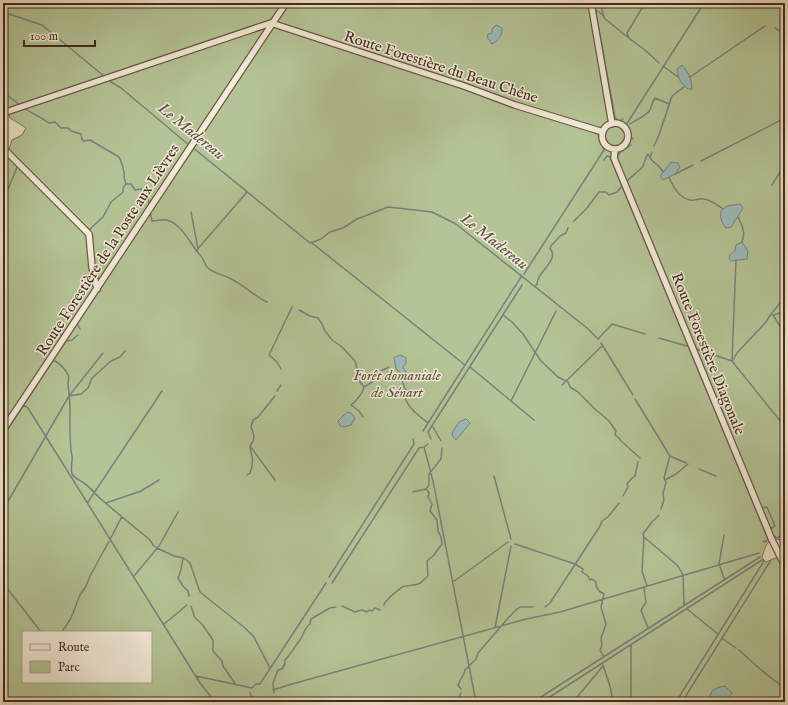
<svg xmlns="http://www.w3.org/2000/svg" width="788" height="705" font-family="'IM FELL English',serif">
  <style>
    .green { fill: #b4c496; stroke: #7c765a; fill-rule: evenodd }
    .water { fill: #9abcbc; stroke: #78817d }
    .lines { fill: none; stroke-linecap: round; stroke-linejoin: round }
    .stream { stroke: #78817d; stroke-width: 1.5 }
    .minor-casing { stroke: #6e5748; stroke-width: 8 }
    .minor { stroke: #f2ecd9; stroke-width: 5.5 }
    .labels { text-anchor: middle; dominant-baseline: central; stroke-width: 3; stroke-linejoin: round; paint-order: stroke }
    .street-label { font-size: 15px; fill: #44291e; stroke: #f2ecd9 }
    .park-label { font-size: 15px; font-style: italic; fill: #60503c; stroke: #f2ecd9 }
    .water-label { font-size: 16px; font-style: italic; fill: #5a4e46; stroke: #f2ecd9 }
  </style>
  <rect width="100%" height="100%" fill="#ebe2c4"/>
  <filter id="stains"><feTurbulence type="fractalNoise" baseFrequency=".005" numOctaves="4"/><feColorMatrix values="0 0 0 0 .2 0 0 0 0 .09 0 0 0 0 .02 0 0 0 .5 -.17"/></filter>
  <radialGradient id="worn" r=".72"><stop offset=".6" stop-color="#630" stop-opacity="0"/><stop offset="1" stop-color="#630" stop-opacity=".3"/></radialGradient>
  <path class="green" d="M3,3H785V542C769,534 765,545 762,558L766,562L775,558L781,560L785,546V702H3V148L8,152L12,140L22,135L26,128L10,118L3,92ZM23,632H151V682H23Z"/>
  <path class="water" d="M496,25L502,28C503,35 498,41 492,44L487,37L488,34L492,33V29Z
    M682,65C688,72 692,79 692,89H688C680,83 678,78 677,69Z
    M671,162L678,163L680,167L675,174L663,180L661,178V175Z
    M740,204L743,208L731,227L726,228C721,222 720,218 721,211L727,206Z
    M742,242L748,251L747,259L731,261L729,258L730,255L735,251L736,245Z
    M400,355L406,358V363L403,367L407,374L405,376L396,369L394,358Z
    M347,412L351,413L355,418L351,425L344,427L340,426L338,421Z
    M466,419L470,423L456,440L453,437L452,433L459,422Z
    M725,686L732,693L725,702H709C710,690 714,688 725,686Z"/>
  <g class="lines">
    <path class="stream" d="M594,3L615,117L619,122L623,119
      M602,3L601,5L604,18L630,39L645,50L659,63
      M596,10L604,16
      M3,12L42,25L105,77
      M775,28L785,34
      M629,38L627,33L645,3
      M663,66L678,77
      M690,77L765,26
      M108,80L121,88L189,145
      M7,95L20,105
      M24,108C33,114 41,117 49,123L55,122L61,128H68L71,131L81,134L82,140L84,141L90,140L119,157C122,162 125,173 124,178L126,184H131L135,190L141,189C148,195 149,197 149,206
      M630,124C636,120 646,116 650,110C652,106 652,102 655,98L669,104
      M633,139L631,137V134L626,125L704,3
      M654,146L659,135L672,96L684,87
      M192,147L310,243L321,239L330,232L343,228L357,219L388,207L432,212L456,224L587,328L598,339L612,324L645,334
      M652,152L650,158C654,164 660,165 663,172
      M617,159C618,152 625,149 631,145
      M185,160L193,149
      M604,160L607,156L610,157L768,539L765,542L763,541
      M701,161L785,118
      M675,174L693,165
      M669,177C673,187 680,198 690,200C695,201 699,198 703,199C710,199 717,205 723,209
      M626,182C630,177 641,170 643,166C645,163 645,158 648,154L650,158
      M772,185L785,164
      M3,196L9,187L17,167
      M150,212L152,221C157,221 163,219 167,220C183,225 190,244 200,255C204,258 204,265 208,268C214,274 226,275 233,280C245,286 254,296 267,302
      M191,212L198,249
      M738,217C742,225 746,233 742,242
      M574,221L587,208L599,192H606L609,195L617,192L621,187
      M3,225L8,230L3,238
      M89,230L103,217L111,202L123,192V188L126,184
      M312,243L465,365
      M196,251L247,192
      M524,274L604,150L598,134L595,133
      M535,287L537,284C537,271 560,261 550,248L551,246L560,236L566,233L568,228
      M299,310L310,316L318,318L322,324L325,331L332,340L341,346L355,361L358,373V379L364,387L374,381L379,372L389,367
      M503,315L512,322L523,334L541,361L558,377L568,382L570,387L578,392L595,409L609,421L616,431L615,434L616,436L619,438L620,440L640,458
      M773,315L783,331L785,332
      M774,315L785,311
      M80,329L77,323L89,305
      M60,330L61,337
      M659,338L687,346
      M692,340L729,428
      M601,343L633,395
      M696,349L732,361L785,427
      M53,360C59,363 66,369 68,375C70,378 68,380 68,384C69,392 70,402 70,411C70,426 69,441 72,456C73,461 70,468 72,474C75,479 80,480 84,483C89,486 96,495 102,500C117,513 133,526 149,539L153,545L157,548L174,556L184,558L190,563L200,592L245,628L254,637L270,668
      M733,360L737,353L766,322C770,314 779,305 785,297
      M732,361L736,260
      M470,367L534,420
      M281,369L277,362L269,355L292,307
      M405,376L402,380L406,392C401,403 420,417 428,423
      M562,385L602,346
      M277,391L281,385
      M69,396L81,394L88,388L92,378L111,361L120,357L125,351
      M275,396L258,417L253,420L251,427C254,434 256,439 250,446L275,480
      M635,399L670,456L664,478L666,482L663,494L664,500L661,509
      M511,401L556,311
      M22,404L28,408L200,683L215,702
      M363,417L359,411L351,405C356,401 363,393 364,387
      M433,427L441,441
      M423,431L521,277
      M3,436L66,341L72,340L78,335
      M431,439L428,432L522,285
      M428,444L424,447L433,481L476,702
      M670,456L686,463
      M699,469L716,476
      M247,475L250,473C252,468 253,462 252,456C251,452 250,450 250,446
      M494,476L511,539
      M665,480L676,474L688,464
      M413,492L426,489
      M623,496L628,487L627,484L632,478L635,476L638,462
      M88,502L162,391
      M106,503L141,491L159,480
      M762,508L767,507L775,526L770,529V530
      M3,510L69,396L103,353
      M659,515L652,522L643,534L644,537L678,566L683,575L684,605
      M773,535L777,538L779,537L785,528
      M644,537L642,571L647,586L644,589L646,602L641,610L648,628
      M110,539C115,532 117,524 122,517
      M515,544L575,564L583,569L582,572L588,576L590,580L592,579L596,582V586L599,591L604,594L601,607L606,624L601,638L602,645L600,650L604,657
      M183,558C182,565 181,572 178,578L183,586L188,591L189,596
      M134,576L159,546L178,512
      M329,577L414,444L413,439
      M724,578L719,564L724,535
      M453,582L508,542
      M3,583L41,632
      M332,583L419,448L424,447
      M384,605C385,600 397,591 402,587C407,585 413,586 418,584C422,583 425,578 428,576L427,561L433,556L442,544L441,537L438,531L437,520L430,511L432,504L428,497L429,493L426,489L429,485V474L441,459L442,448
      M191,606L195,618L202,624L213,640V651L222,661L223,666L236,685
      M342,606L355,612L362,610L367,612L369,610L372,611L375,608L380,610
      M545,607L550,603L600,526L602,521L608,517L619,503
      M687,609L718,634
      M164,624L187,605
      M495,628L511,546
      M62,632L71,618L80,595L86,586L90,576L108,543L110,541
      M723,639L736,648
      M631,645V702
      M739,650C754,664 768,677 785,688
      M603,665L610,686L613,702
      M196,676L252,688L256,684H260L326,583
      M461,689L458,685C460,679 464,676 465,670L476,659L478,653L509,617L517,609L520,607H533
      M273,690L292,684L526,619L560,612L759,553
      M274,693L273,683L278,670L282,669L285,664V660C291,654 295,646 300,640C304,634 304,628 310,624L311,619L330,608L336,607
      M461,693L459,697L463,702
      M275,700V702
      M249,702L252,697L250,693
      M533,702L760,557
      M542,702L762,560L764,561L676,702
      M573,702L603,666
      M682,702L771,560"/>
    <g class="minor-casing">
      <path id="minor" d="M591,3L612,124
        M271,23L464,86L515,105L603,132
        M3,113L271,23
        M602 136a13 13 0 1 1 26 0a13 13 0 1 1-26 0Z
        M3,148L89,234L92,267L97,289
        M615,149L614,158L772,540L785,566
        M3,430L286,3"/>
    </g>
    <use href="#minor" class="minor"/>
  </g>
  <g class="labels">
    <g class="street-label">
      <text transform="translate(441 67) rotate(18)">Route Forestière du Beau Chêne</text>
      <text transform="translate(108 250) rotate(-57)">Route Forestière de la Poste aux Lièvres</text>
      <text transform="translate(708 354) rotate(68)">Route Forestière Diagonale</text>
    </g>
    <g class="park-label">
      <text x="397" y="375">Forêt domaniale<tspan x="397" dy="17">de Sénart</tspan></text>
    </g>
    <g class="water-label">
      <text transform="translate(191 132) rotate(39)">Le Madereau</text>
      <text transform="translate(494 242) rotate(38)">Le Madereau</text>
    </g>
  </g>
  <rect width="788" height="705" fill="none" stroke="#ebe2c4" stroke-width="16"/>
  <rect x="4" y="4" width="780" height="697" fill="none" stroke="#44291e" stroke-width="2"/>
  <rect x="8" y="8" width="772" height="689" fill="none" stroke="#44291e"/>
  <rect x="22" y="631" width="130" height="52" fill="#f2ecd9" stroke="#ac9e8e"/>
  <rect x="30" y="644" width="20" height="6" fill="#f2ecd9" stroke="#ac9e8e"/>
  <text x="58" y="651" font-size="12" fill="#44291e">Route</text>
  <rect x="30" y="661" width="20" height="12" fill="#b4c496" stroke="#ac9e8e"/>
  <text x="58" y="671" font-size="12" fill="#44291e">Parc</text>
  <path d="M24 40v6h71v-6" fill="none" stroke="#44291e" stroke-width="2"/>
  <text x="30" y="40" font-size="12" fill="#44291e" stroke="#f2ecd9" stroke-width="3" paint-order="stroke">100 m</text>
  <rect width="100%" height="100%" filter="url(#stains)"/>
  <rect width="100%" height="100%" fill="url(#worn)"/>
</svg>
